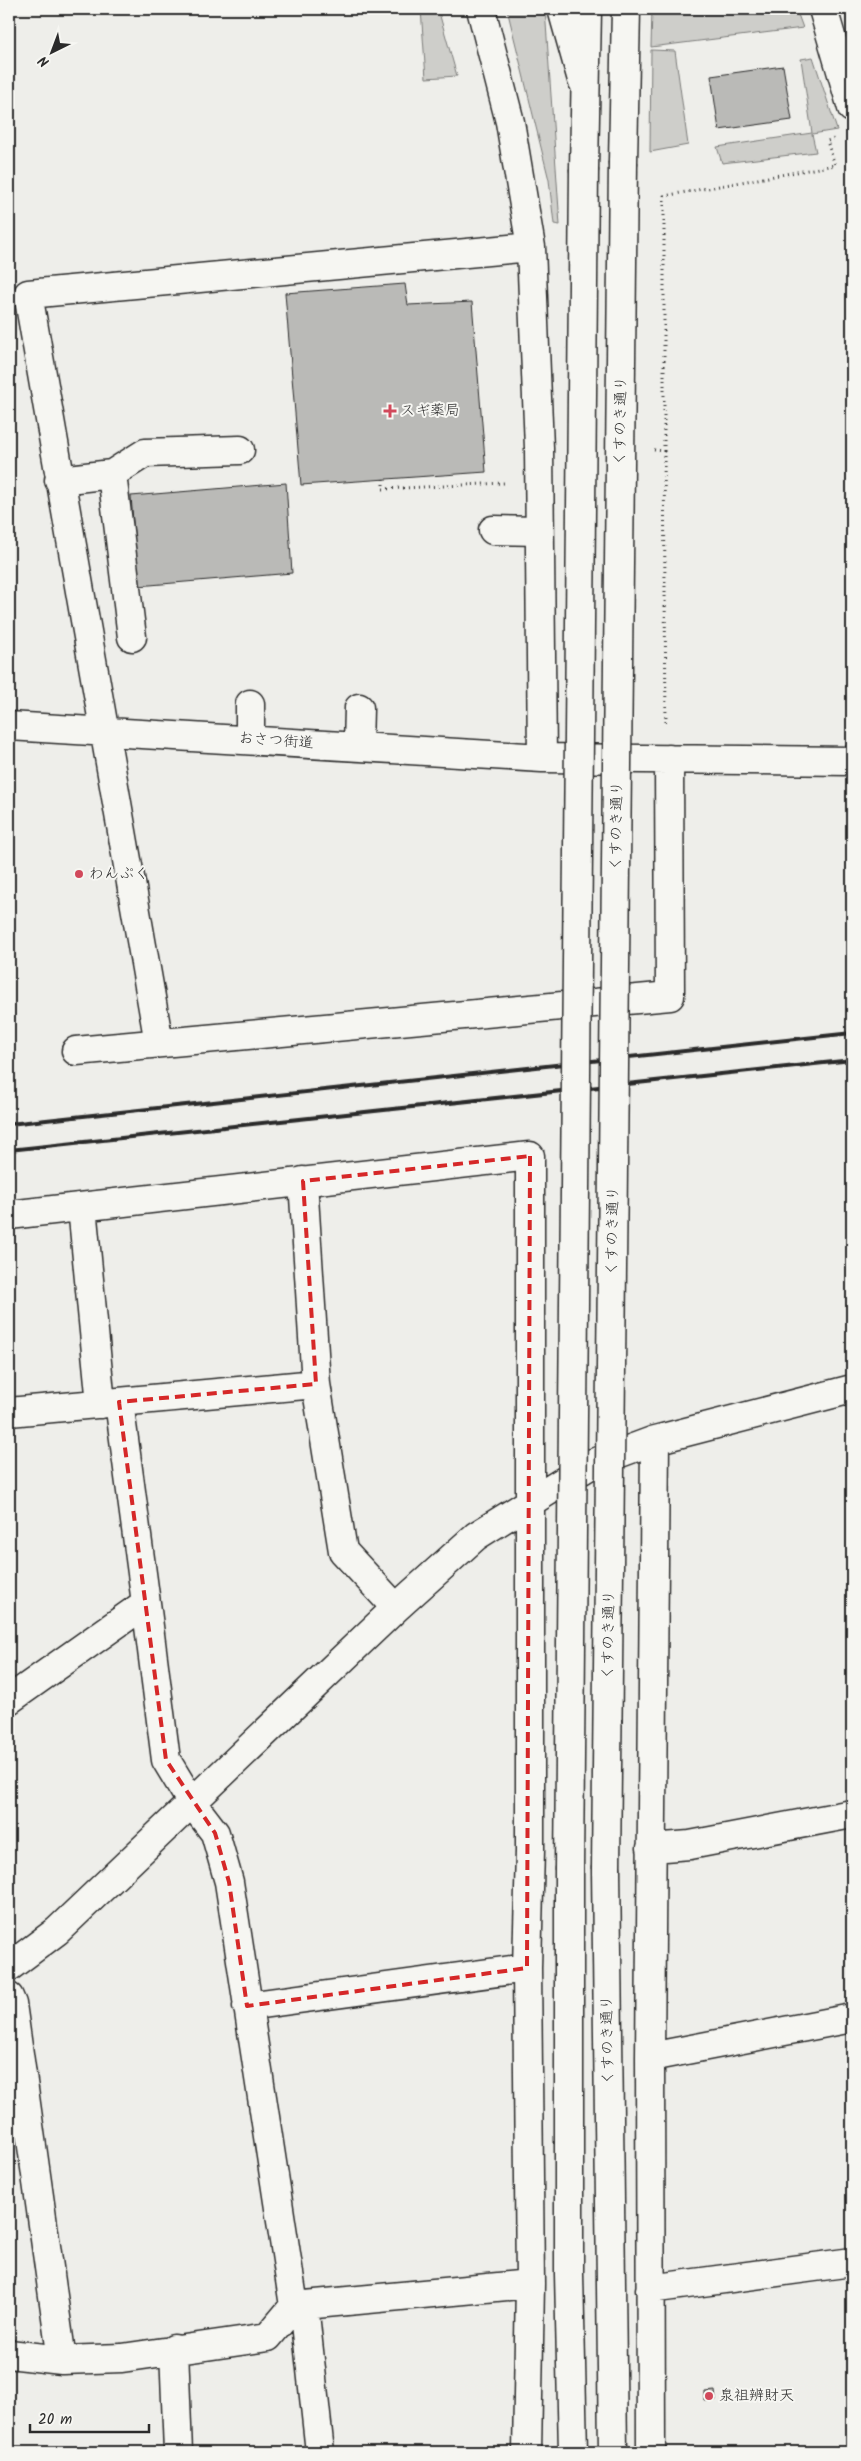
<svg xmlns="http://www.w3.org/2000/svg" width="861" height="2461" font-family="Kalam,'Klee One',sans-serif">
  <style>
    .green { fill: #cececa; stroke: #7c7c7a }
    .building { fill: #babab7; stroke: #2b2b2b }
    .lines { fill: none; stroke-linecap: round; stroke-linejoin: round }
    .minor-casing { stroke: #2b2b2b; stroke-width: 31 }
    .major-casing { stroke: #2b2b2b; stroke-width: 31 }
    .path { stroke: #2b2b2b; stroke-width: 3; stroke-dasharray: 1 4; stroke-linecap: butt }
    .minor { stroke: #f6f6f2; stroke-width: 28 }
    .major { stroke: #f6f6f2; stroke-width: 28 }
    .rail { stroke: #2b2b2b; stroke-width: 4 }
    .major-bridge-casing { stroke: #2b2b2b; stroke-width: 31; stroke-linecap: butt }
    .major-bridge { stroke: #f6f6f2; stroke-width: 28 }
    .marked { fill: none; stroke: #d62828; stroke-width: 4; stroke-dasharray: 10 6; stroke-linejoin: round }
    .poi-dot { fill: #d1495b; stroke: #f6f6f2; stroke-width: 2 }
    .labels { text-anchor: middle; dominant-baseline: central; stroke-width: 4; stroke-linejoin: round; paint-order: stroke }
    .poi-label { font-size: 15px; fill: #2b2b2b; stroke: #f6f6f2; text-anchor: start }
    .street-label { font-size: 15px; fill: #2b2b2b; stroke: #f6f6f2 }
  </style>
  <rect width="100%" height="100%" fill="#eeeeea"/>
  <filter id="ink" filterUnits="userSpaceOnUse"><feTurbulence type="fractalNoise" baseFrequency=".02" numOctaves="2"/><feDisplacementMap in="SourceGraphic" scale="10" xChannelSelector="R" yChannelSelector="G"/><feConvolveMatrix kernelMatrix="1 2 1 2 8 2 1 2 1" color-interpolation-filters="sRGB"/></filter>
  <g filter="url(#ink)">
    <path class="green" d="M421,9H438L457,76L426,78Z
      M507,9H545L560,225L554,224L549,180Z
      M652,9H796L803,28L651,47Z
      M651,50L675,51L688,145L650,152Z
      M813,57L837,130L812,134L816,152L722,163L717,147L812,133L801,59Z"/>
    <path class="building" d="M783,66L792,120L719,130L711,76Z
      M405,284L408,305L472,302L486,472L301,485L285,293Z
      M286,483L292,573L138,586L131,496Z
      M715,2391L716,2400L705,2401V2392Z"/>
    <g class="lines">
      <g class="minor-casing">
        <path id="minor" d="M481,9L510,122L531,247L539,448L542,758
          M562,9L582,80
          M823,9L852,108
          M112,474L132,637
          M59,480L112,474L145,453L240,450
          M493,530L539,531
          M9,726L542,758L852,761
          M250,739V704
          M358,746L359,708
          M159,1043L28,294L531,247
          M76,1051L670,996L669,759
          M303,1181L316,1384
          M82,1207L101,1404
          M9,1215L530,1156V1850L527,1968L530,2284L527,2452
          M9,1412L316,1384L343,1551L396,1608
          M146,1603L166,1760L192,1803L215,1833L229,1882L294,2306
          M9,1700L146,1603L119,1402
          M651,1848L690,1845L852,1814
          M9,1967L57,1931L396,1608L476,1536L593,1463L655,1440L852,1389
          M9,1997L12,2004L62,2360L122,2358L268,2337L294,2306L530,2284
          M247,2006L527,1968
          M650,2057L852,2018
          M650,2289L852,2262
          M304,2305L320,2452
          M174,2349L178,2452
          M9,2354L62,2360
          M651,2452L650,2057L655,1440"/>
      </g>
      <g class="major-casing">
        <path id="major" d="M623,162L626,9
          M584,169L587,9
          M606,1869L613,2452
          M569,1870V2274L573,2452"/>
      </g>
      <path class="path" d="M654,450L664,451V196L835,165L827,141L834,139
        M664,451L666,725
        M383,479V489L504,483"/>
      <use href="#minor" class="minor"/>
      <use href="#major" class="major"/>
      <path class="rail" d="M9,1124L852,1033
        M9,1150L852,1060"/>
      <g class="major-bridge-casing">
        <path id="major-bridge" d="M606,1869L623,162
          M569,1870L584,169"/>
      </g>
      <use href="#major-bridge" class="major-bridge"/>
    </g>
  </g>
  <path class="marked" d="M530,1156L527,1968L247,2006L229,1882L215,1833L166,1760L119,1402L316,1384L303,1181Z"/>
  <g class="poi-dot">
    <path d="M387.5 403.5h5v5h5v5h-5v5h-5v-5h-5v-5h5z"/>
    <circle cx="79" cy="874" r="5"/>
    <circle cx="709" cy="2396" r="5"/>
  </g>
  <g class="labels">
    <g class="poi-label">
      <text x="400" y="411">スギ薬局</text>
      <text x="89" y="874">わんぷく</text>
      <text x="719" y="2396">泉祖辨財天</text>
    </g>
    <g class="street-label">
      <text transform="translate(621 421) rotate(-89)">くすのき通り</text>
      <text transform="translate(276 741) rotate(4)">おさつ街道</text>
      <text transform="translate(617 826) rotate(-89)">くすのき通り</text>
      <text transform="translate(613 1231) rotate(-89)">くすのき通り</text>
      <text transform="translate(609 1635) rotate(-89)">くすのき通り</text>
      <text transform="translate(608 2040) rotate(-91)">くすのき通り</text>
    </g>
  </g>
  <rect width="861" height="2461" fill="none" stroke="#f6f6f2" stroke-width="30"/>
  <rect x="15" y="15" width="831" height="2431" fill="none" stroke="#2b2b2b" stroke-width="2" filter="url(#ink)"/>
  <g transform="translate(52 52) rotate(222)" stroke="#f6f6f2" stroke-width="4" paint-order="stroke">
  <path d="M0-4L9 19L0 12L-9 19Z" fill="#2b2b2b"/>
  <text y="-8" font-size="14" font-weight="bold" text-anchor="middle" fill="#2b2b2b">N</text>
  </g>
  <path d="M30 2424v8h119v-8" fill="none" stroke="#2b2b2b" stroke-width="2.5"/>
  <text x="38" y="2424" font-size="15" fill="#2b2b2b" stroke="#f6f6f2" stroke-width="4" paint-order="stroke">20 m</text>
</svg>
